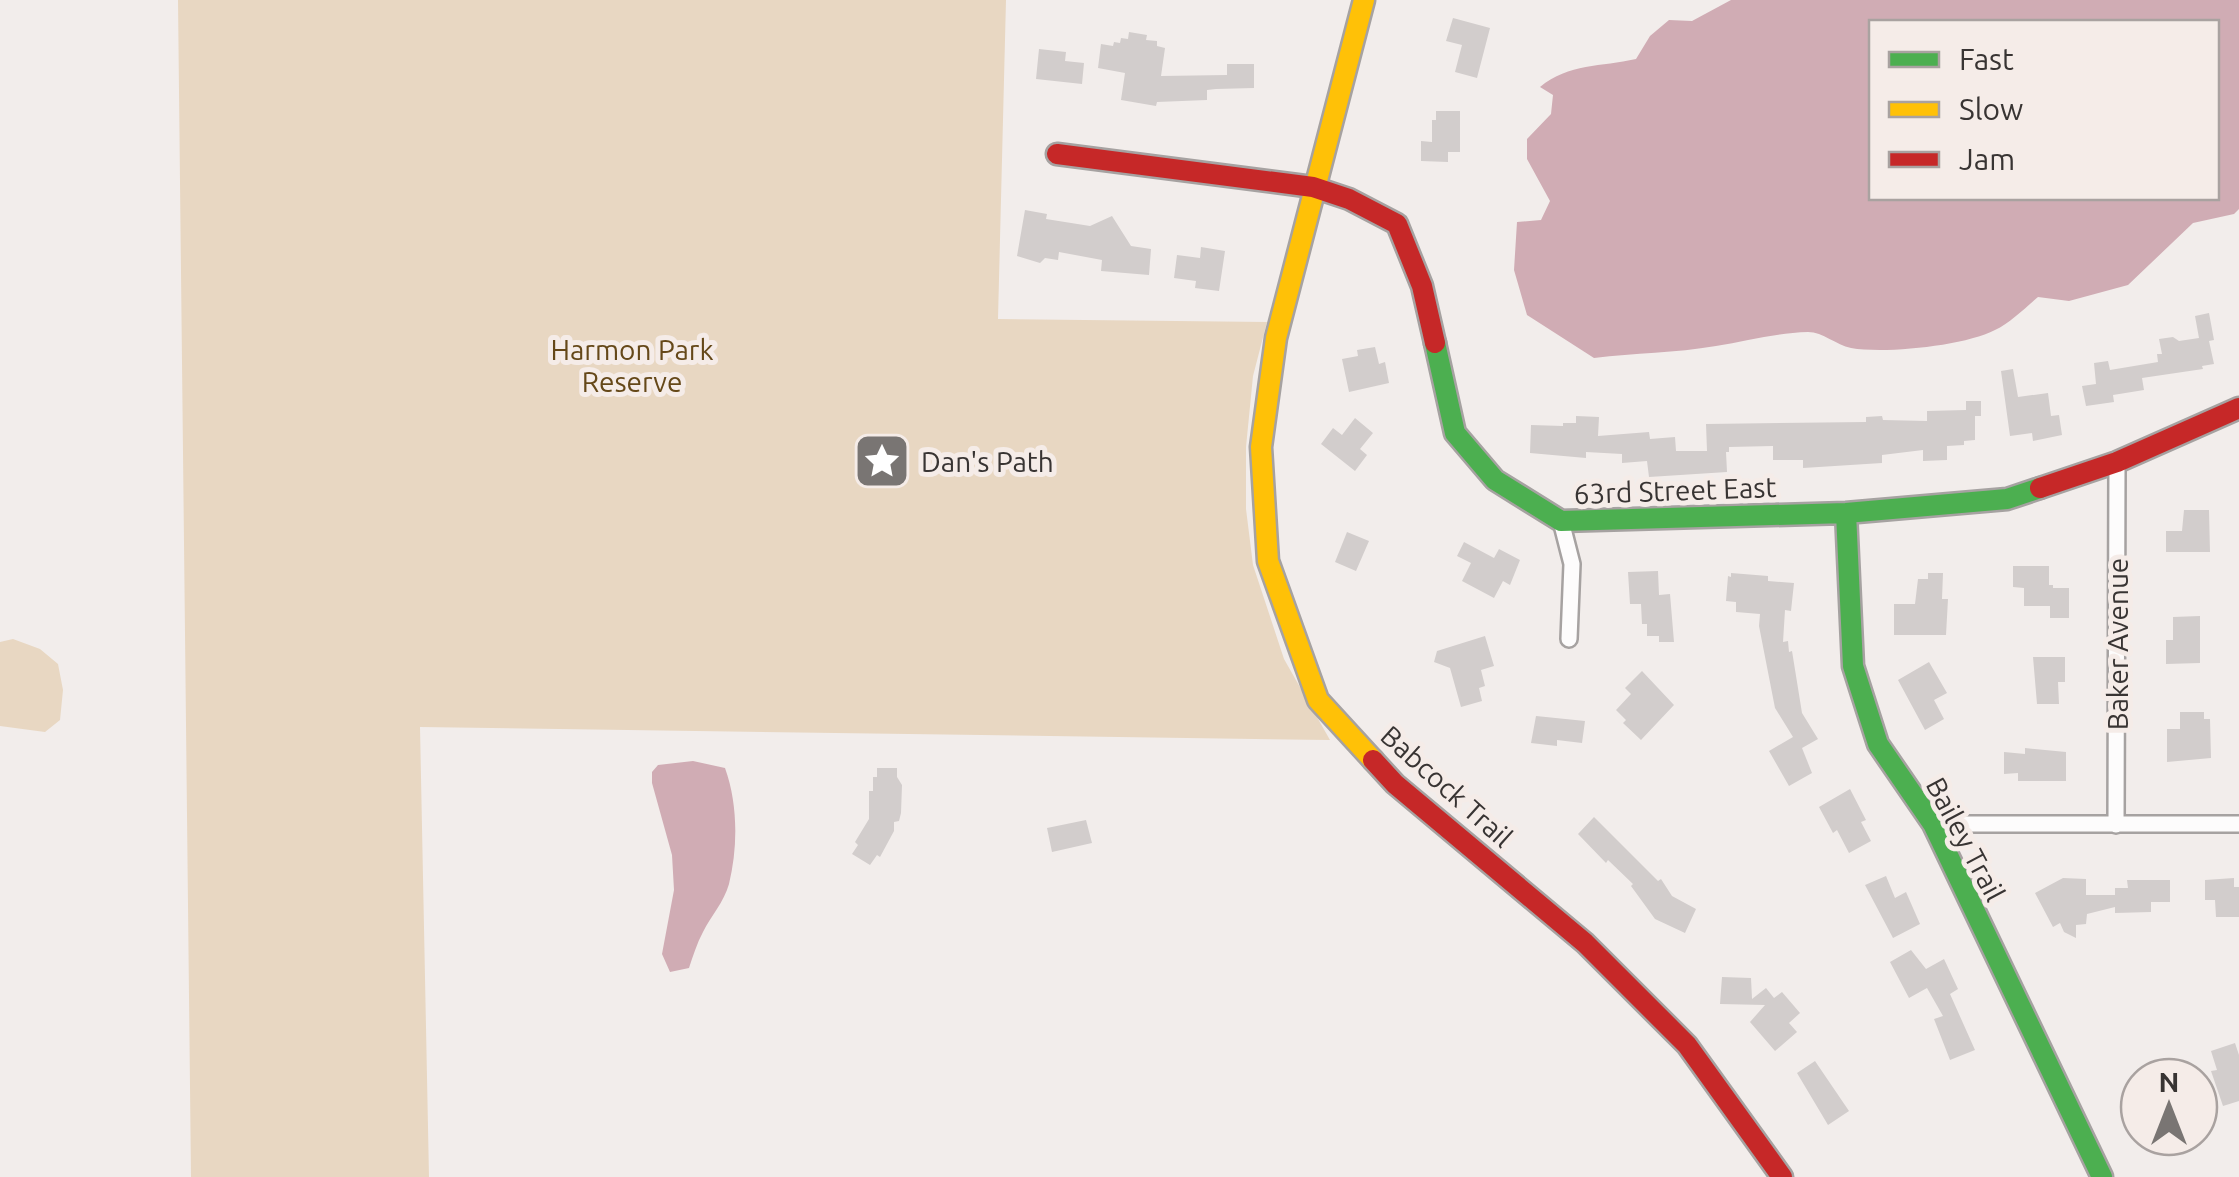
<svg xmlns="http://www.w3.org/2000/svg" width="2239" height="1177" font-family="Ubuntu,sans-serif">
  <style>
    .green { fill: #e8d7c2 }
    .water { fill: #d0acb4; fill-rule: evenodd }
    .building { fill: #d2cdcc }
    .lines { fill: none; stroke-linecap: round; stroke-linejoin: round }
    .street-casing { stroke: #a6a2a1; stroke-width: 20 }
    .fast-casing { stroke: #a6a2a1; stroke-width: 25 }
    .slow-casing { stroke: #a6a2a1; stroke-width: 25 }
    .jam-casing { stroke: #a6a2a1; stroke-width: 25 }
    .street { stroke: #fdfcfc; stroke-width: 15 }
    .fast { stroke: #4caf50; stroke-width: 20 }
    .slow { stroke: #ffc107; stroke-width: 20 }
    .jam { stroke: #c62828; stroke-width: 20 }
    .labels { text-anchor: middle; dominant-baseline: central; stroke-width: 10; stroke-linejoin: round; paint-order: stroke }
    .park-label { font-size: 28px; fill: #654819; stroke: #f5ece8 }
    .poi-label { font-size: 28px; fill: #383433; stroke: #f5ece8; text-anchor: start }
    .street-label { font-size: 28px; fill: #383433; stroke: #f5ece8 }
  </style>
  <rect width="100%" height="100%" fill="#f2edeb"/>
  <path class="green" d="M178,0H1006L998,319L1267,322L1253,376L1246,447V509L1253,565L1284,659L1330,740L420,727L429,1177H191Z
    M13,639L40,649L58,664L63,690L60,720L45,732L0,726V642Z"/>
  <path class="water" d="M1731,0H2239V209L2234,214L2193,223L2128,285L2069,301L2038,297C2025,308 2010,323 1995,330C1964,346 1885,354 1851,348C1836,345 1823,332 1808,332C1776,333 1747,341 1716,346C1675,353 1635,353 1594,358L1527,315L1514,270L1517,222L1541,220L1550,201L1527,159V139L1551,114L1553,95L1540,87C1569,63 1601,67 1636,59L1650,36L1669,20L1692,21ZM1872,22H2216V198H1872Z
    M693,761L725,768C738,804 738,847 729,884C724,902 711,916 703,932C697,943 693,956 689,968L670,972L662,954L674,890L672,855L652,783V772L658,765Z"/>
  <path class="building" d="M1453,18L1490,28L1477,78L1455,72L1462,45L1446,41Z
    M1129,32L1147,35L1146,40L1157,41V46L1165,48L1161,76L1227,75V64H1254V88L1216,89L1207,90V100L1157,102L1156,106L1121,100L1125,73L1098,68L1101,44L1113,46L1114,42L1120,43L1121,38L1128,39Z
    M1039,49L1066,52L1065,61L1084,63L1082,84L1036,79Z
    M1436,111H1460V152H1448V162L1421,161V141L1432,142V120H1436Z
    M1025,210L1047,214L1046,219L1090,226L1112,216L1131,246L1151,249L1149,275L1101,271L1102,260L1059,252L1058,260L1045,258L1040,263L1017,256Z
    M1201,247L1225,251L1219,291L1195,288L1196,281L1174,278L1177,255L1200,258Z
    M2209,313L2214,340L2209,341L2214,364L2202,366L2203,369L2142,378L2144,390L2113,395L2114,402L2086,406L2082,386L2096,384L2094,363L2108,361L2110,370L2158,362L2157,354H2162L2159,339L2173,337L2179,341L2199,338L2195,316Z
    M1375,347L1379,364L1385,362L1389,383L1349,392L1342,359L1358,356L1357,350Z
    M2013,369L2018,397L2048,393L2051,416L2059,415L2062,435L2033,441L2032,433L2010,436L2001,371Z
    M1966,401H1981V416H1975V440L1964,441V445L1947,446V460L1923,461V450L1882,455V463L1803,468V460H1773V446L1729,447V452H1726L1727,472L1649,477L1647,461L1622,463V454L1586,452V458L1530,453L1531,425L1563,426V423H1576V416L1599,417L1598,436L1649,432L1650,439L1675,437L1676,451H1707L1706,424L1866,422V417L1882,416L1883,420L1927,421V411L1966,410Z
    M1355,418L1373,433L1360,449L1367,455L1355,471L1321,444L1333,428L1342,435Z
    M2184,510H2209L2210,552H2166V531H2182Z
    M1347,532L1369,541L1356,571L1335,562Z
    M1464,542L1494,558L1499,549L1520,560L1510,585L1503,581L1494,598L1462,581L1471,563L1457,556Z
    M2013,566H2049V585H2053V588H2069V618H2050V606H2024V588L2013,587Z
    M1658,571L1659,595L1670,594L1674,642H1659V636H1647V624H1642L1641,604H1630L1628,572Z
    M1731,573L1768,576V581L1794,583L1791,611L1785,610L1783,642L1788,641L1789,652L1792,651L1802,713L1818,739L1802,748L1812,773L1789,786L1769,751L1793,737L1775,708L1759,626L1760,614L1736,612V602L1726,601L1728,576L1731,577Z
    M1928,573H1943L1942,599H1948L1946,635H1894V604H1915L1918,579H1928Z
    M2200,616V663L2166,664V640H2173V617Z
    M1485,636L1494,666L1481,670L1485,686L1479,688L1482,701L1461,707L1450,668L1434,662L1437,651Z
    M2033,657H2065V682H2058L2059,704H2037Z
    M1929,662L1947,693L1934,700L1944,719L1925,730L1898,680Z
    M1642,671L1674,705L1641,740L1623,723L1626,720L1616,710L1631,694L1625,688Z
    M2180,712H2204V719H2210L2211,758L2167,762V729H2180Z
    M1536,716L1585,721L1582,743L1557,740V746L1531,743Z
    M2025,748L2066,752V781H2018V773L2004,774V752L2025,754Z
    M877,768H897V777L902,785L901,813L899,821L894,822V831L880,857L877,855L870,865L852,854L858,845L855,842L869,819V791H873V777H877Z
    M1850,789L1866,820L1861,822L1871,841L1849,853L1837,830L1833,833L1819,807Z
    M1594,817L1658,881L1661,879L1672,896L1696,909L1685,933L1655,919L1631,886L1633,884L1608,860L1606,863L1578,834Z
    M1086,820L1092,843L1052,852L1047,828Z
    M1886,876L1895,898L1906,892L1920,924L1893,938L1865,885Z
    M2063,878L2086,879V895H2115V888H2128L2127,880H2170V902H2151V912L2115,913V907L2087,914L2086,924L2076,925V938L2064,932L2060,923L2053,927L2035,893Z
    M2234,878V887H2239V917H2216L2215,900H2205V880Z
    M1911,950L1926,969L1944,959L1958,989L1950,994L1975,1050L1950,1060L1934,1019L1943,1016L1927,988L1909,998L1890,962Z
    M1722,977L1751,978L1752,999L1766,988L1774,998L1782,992L1800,1013L1789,1023L1797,1032L1775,1051L1750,1022L1765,1005L1720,1004Z
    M2235,1043L2239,1055V1101L2223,1106L2211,1071L2217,1070L2211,1051Z
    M1815,1061L1849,1111L1828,1125L1797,1073Z"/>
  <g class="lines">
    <g class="street-casing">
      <path id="street" d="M1561,521L1572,564L1569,639
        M1933,824H2239
        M2116,825L2117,462"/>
    </g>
    <g class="fast-casing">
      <path id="fast" d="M1435,343L1455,433L1495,480L1561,521L1846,513L2007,499L2040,488
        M1846,513L1853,666L1878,744L1933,824L2102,1177"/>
    </g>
    <g class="slow-casing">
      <path id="slow" d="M1364,0L1276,338L1261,447L1268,561L1318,700L1373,760"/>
    </g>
    <g class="jam-casing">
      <path id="jam" d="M1057,154L1313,187L1349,199L1397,224L1422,286L1435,343
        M2040,488L2117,462L2239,408
        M1373,760L1395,784L1585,943L1687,1045L1782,1177"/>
    </g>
    <use href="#street" class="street"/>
    <use href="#fast" class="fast"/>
    <use href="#slow" class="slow"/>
    <use href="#jam" class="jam"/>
  </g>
  <defs>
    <g id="sight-square" transform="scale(2.875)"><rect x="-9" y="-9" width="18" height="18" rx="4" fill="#797573" stroke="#f5ece8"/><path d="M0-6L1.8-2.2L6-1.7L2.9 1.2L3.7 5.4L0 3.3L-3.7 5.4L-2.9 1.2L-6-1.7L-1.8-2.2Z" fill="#fff"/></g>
  </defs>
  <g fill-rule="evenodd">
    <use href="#sight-square" x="882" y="461"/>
  </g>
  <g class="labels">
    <g class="park-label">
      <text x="632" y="349">Harmon Park<tspan x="632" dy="32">Reserve</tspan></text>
    </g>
    <g class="poi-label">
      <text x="921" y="461">Dan's Path</text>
    </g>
    <g class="street-label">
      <text transform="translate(1675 490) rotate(-2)">63rd Street East</text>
      <text transform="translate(2117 644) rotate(-90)">Baker Avenue</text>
      <text transform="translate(1447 786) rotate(42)">Babcock Trail</text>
      <text transform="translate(1966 839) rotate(62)">Bailey Trail</text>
    </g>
  </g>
  <rect x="1869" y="20" width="350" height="180" fill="#f5ece8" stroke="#a9a2a0" stroke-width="2.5"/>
  <rect x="1889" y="52" width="50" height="15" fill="#4caf50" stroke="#a9a2a0" stroke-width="2.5"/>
  <text x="1959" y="70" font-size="30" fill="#383433">Fast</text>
  <rect x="1889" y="102" width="50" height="15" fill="#ffc107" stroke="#a9a2a0" stroke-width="2.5"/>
  <text x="1959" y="120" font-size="30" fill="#383433">Slow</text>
  <rect x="1889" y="152" width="50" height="15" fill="#c62828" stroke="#a9a2a0" stroke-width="2.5"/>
  <text x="1959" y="170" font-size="30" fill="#383433">Jam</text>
  <g transform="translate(2169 1107)"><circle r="48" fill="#f5ece8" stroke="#a9a2a0" stroke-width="2.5"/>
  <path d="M0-8L18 38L0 25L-18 38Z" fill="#797573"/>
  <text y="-15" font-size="28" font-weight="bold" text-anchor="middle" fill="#383433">N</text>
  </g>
</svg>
